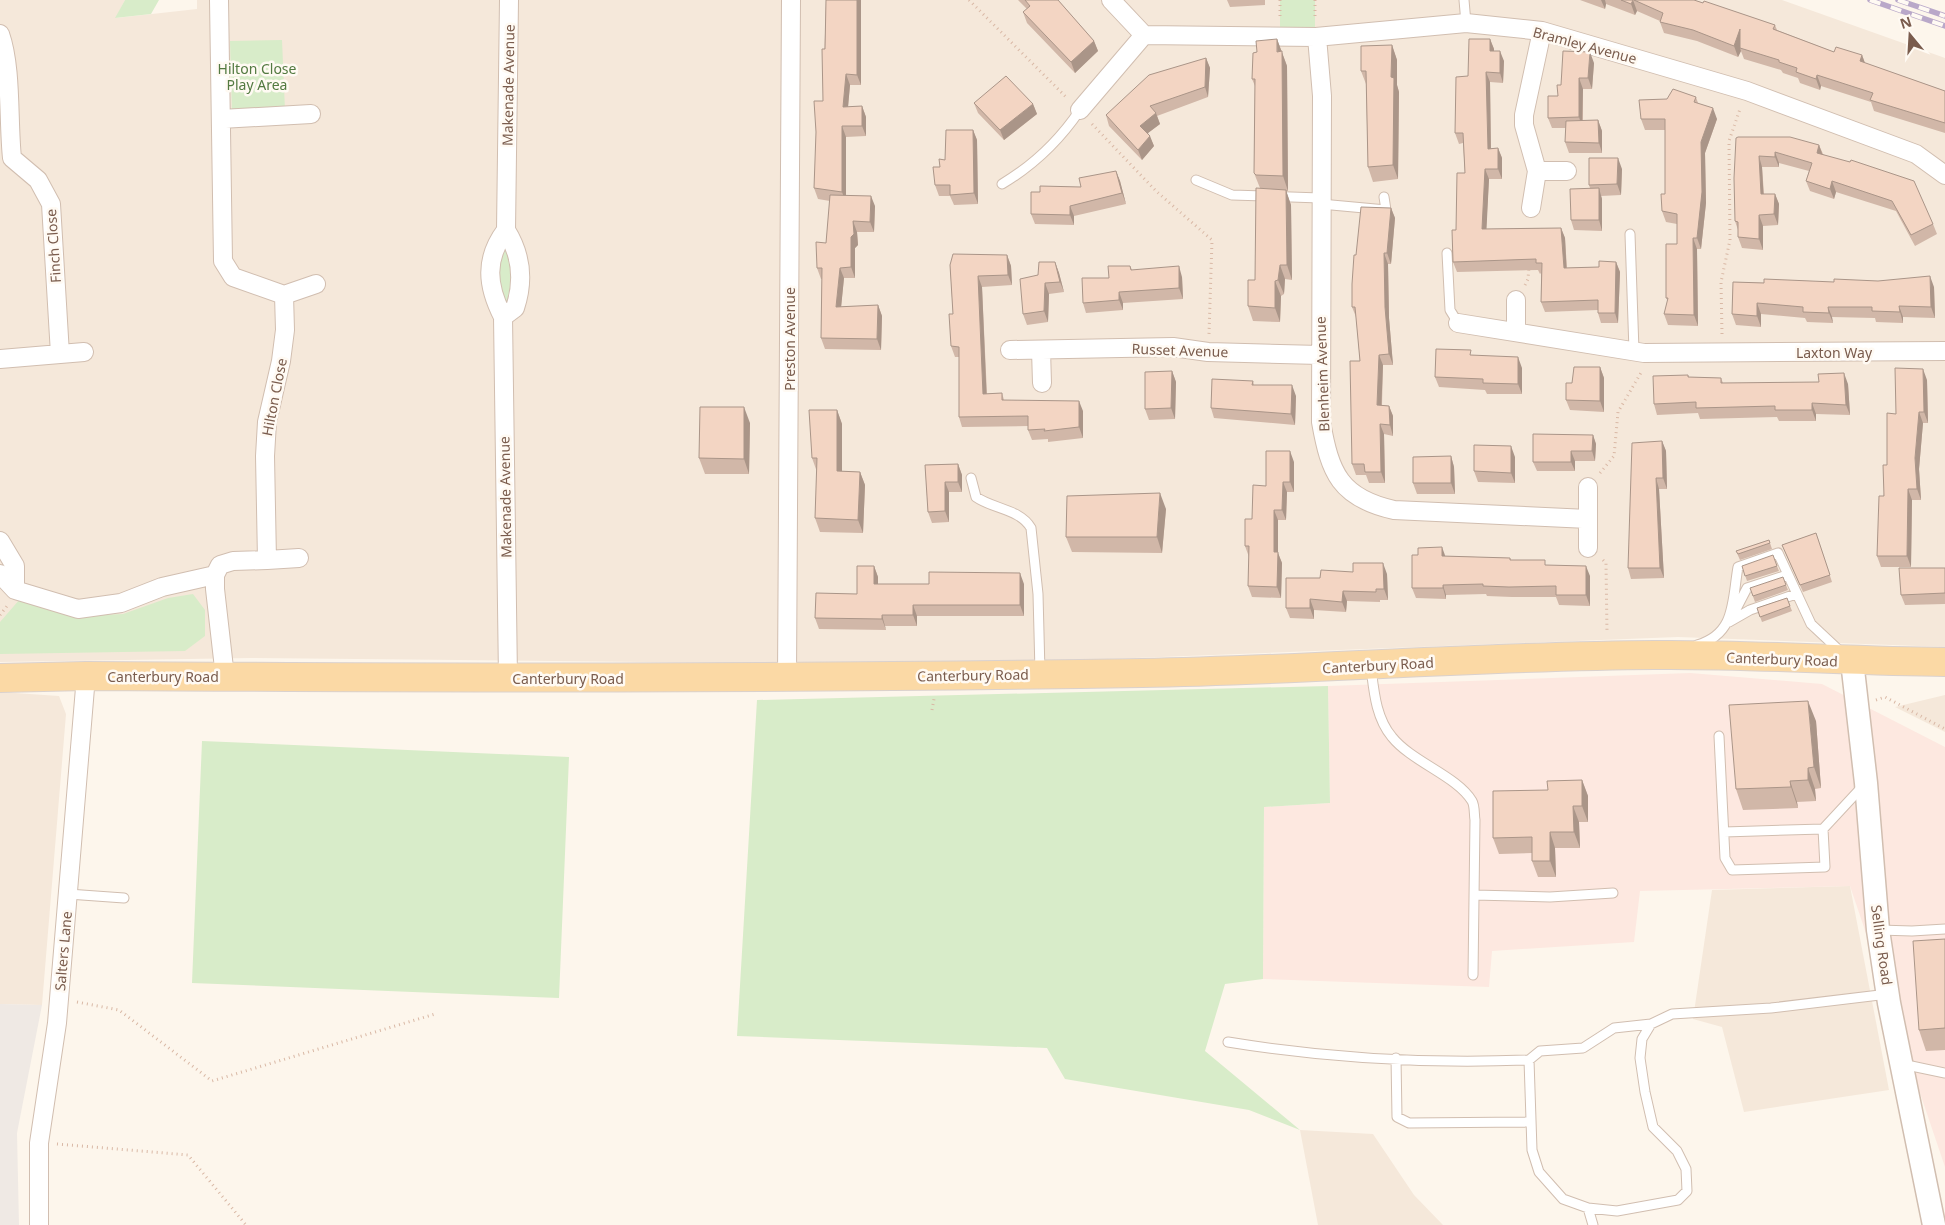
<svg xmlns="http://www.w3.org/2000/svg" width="1945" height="1225" font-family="'Noto Sans',sans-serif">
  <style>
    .residential { fill: #f5e8da }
    .commercial { fill: #fde8e0 }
    .industrial { fill: #efe9e4 }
    .green { fill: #d8ecc9 }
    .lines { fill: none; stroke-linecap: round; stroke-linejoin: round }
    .service-casing { stroke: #d1beb0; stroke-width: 11 }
    .minor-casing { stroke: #d1beb0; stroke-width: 20 }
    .tertiary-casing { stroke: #d1beb0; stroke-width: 25 }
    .primary-casing { stroke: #dad1cd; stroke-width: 30 }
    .path { stroke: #d9b8a5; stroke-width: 3; stroke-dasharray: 1 4; stroke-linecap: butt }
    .service { stroke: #fff; stroke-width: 9 }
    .minor { stroke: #fff; stroke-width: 18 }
    .tertiary { stroke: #fff; stroke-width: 22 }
    .primary { stroke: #fbd9a5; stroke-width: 28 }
    .rail-casing { stroke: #b9a8c9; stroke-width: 5.5 }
    .rail { stroke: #fffaf3; stroke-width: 4; stroke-dasharray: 11; stroke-linecap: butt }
    .wall { fill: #d1b7a8 }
    .shaded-wall { fill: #aa9588 }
    .building { fill: #f3d5c3; stroke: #aa9588 }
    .labels { text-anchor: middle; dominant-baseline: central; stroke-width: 5; stroke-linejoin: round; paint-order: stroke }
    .street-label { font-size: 14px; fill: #7a5c4d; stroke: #fffaf3 }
    .park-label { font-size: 14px; fill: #537a41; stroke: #fffaf3 }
  </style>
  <rect width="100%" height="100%" fill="#fdf6ec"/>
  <path class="residential" d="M0,0H125L116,18L197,9V0H1782L1945,58V647L1678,637L951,665L251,658L0,662Z
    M0,692L59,696L66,714L42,1005L0,1004Z
    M1945,695V732L1895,707Z
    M1850,886L1889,1090L1744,1112L1722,1027L1693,1019L1712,890Z
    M1300,1130L1373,1134L1414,1195L1443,1225H1318Z"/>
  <path class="commercial" d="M1690,673L1822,684L1945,747V1167L1850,886L1640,891L1634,942L1492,951L1489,987L1263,979L1264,807L1330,803L1328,686Z"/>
  <path class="industrial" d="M0,1004L42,1005L17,1133L19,1225H0Z"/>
  <path class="green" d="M125,0H159L151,14L115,18Z
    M1280,0H1315V29H1280Z
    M282,40L285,110L232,114L230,41Z
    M501,237L520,277L503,317L491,264Z
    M193,594L205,610V636L185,651L0,654V622L20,599L48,610L76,616L123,614L168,598Z
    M1328,686L1330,803L1264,807L1263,979L1225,984L1205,1051L1300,1130L1249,1110L1065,1079L1047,1048L737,1036L757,700Z
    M202,741L569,757L559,998L192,983Z"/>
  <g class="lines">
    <g class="service-casing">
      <path id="service" d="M1464,0L1466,23
        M1196,180L1232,195L1320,198
        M1002,184C1034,165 1059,141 1080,110
        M1321,204L1386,210L1384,197
        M1630,234L1634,351
        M1447,253L1450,310L1458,323
        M971,478L976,497C993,509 1020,509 1031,528L1038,594L1040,672
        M1733,615L1747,588L1787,575
        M1729,622L1750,610L1796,594
        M1697,645C1736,634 1732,601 1738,567L1778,553L1811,624L1842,653
        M1371,668C1374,692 1376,718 1392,737C1412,762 1457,776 1472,801C1475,806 1474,815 1475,820L1473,975
        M1719,736L1725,858L1732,870L1825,867L1823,829L1862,787
        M1724,832L1823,829
        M68,894L124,898
        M1474,895L1550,897L1613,893
        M1879,930L1912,931L1945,929
        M1651,1024L1614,1028L1583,1048L1540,1051L1529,1060L1532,1150L1539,1172L1563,1199L1588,1208L1617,1211L1678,1200L1687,1191L1686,1169L1677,1151L1653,1127L1645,1092L1640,1058L1642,1039L1651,1024L1672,1014L1771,1008L1888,994
        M1228,1042C1326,1058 1429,1064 1529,1060
        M1396,1058L1397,1117L1409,1123L1531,1122
        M1902,1064L1945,1073
        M1588,1208L1593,1225"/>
    </g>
    <g class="minor-casing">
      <path id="minor" d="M219,0L223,261L233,277L284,295L285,330L281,361L267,422L265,456L267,560L233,561L220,565L215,575V589L225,677
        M1111,0L1144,35L1316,37L1466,23L1542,31L1747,91L1916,154L1945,175
        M0,34C12,68 8,120 12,158L38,180L51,204L60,354
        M1317,37L1322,96L1321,422C1330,473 1340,498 1394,510L1588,519
        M1080,110L1144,35
        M221,119L311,114
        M1537,171H1567
        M1531,208L1537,171L1524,125V115L1542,31
        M506,230C484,259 487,286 503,317L508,678
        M284,295L316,284
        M1516,300V332
        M503,317L515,308C524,281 521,254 506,230L509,0
        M1458,323L1644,353L1945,351
        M1010,350L1173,347L1208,352L1320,355
        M1041,350L1042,383
        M0,359L84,352
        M1588,487V548
        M0,541L15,566V590
        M267,560L299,558
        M0,574L15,590L78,609L121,603L162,587L215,575
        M787,678L791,0
        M39,1225V1143L57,1023L86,676"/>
    </g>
    <g class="tertiary-casing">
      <path id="tertiary" d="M1852,661L1866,783L1878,930L1889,1003L1934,1225"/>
    </g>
    <g class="primary-casing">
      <path id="primary" d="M0,678L86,676C438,678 790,679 1142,673C1313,670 1484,656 1655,655C1752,654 1848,661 1945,662"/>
    </g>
    <path class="path" d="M969,0L1067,98
      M1280,0V18
      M1315,0V19
      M1092,124L1156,191L1212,240L1209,334
      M1525,285L1528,279L1529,267
      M1722,334L1721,282L1730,240L1729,141L1740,109
      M1600,473L1614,456L1618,412L1642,371
      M1603,560L1606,563L1607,633
      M0,615L7,606
      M1876,700L1885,697L1945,729
      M932,710L934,699
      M77,1002L119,1010L212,1081L435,1014
      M57,1144L188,1155L246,1225"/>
    <use href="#service" class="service"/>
    <use href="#minor" class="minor"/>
    <use href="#tertiary" class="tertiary"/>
    <use href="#primary" class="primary"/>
    <g class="rail-casing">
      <path id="rail" d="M1870,0L1945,26
        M1898,0L1945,16"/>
    </g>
    <use href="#rail" class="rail"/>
  </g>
  <path class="wall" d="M826,0H861V85H850L848,107L862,106L866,117V136L846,137V195L875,206L874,232H857L858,245L855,248V278H844L841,307L878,305L882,316L881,350L825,349L821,338L822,279H821L817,268L826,243L830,201L818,199L814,188L823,101Z
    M1018,0H1058L1094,41L1098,51L1075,73L1027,23L1023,12L1027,9Z
    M1227,0H1265V5L1230,7Z
    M1580,0H1694L1775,25L1777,30L1834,52L1862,55L1865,63L1945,91V133L1874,111L1871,102L1821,86L1820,90L1800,83L1798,78L1783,73L1781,70L1744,59L1741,51L1738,57L1697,41L1664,33L1660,22V21L1637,11L1635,15L1606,4L1605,9Z
    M1277,39L1287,66L1288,191H1286L1291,205L1292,280L1285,279L1284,294L1281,296L1280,322L1253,321L1248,306L1255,280L1260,188L1254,173L1255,86L1252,79L1257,52Z
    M1490,39L1494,49V51L1504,61L1503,83L1490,82L1491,148H1498L1502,158V179H1489L1486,229L1561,228L1565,238L1567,268L1599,267L1616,262L1620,272L1618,323H1601L1598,313V310L1545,312L1541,302V273L1540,274L1538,270L1457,272L1453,262L1456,230L1465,173L1463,143L1459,144L1455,133L1468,76Z
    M1392,45L1397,60V85L1399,92L1398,179L1373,182L1368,167L1366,84L1361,71Z
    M1206,58L1210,68L1208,97L1157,116L1160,124L1148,133L1154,146L1142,160L1109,126L1106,115Z
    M1594,63L1592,89H1583V121L1598,120L1602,131V153H1569L1565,142L1566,128H1552L1548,118L1558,96L1561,85Z
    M1696,97L1698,103L1717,119L1705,153L1706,203L1701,249H1697L1698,326L1668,325L1664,314L1668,301L1666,298L1677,244V224L1666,222L1662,211L1665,194V130H1645L1641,119Z
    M974,103L1033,104L1037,114L1004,140L978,113Z
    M973,130L977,140L978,204L954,205L950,196H939L935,185L940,167L945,160Z
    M1736,138L1819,145L1823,154L1933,224L1937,234L1915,246L1896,211L1836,192L1834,199L1810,191L1806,181L1809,171L1779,163V167H1762L1764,194H1775L1779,204L1778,225L1763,226V250L1742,248L1738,237V230L1735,221Z
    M1622,169L1621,195L1601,196L1602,199V231L1574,230L1571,220L1590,188L1589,185Z
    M1116,171L1120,181L1126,204L1074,216V225L1035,224L1031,214L1040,192L1081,187Z
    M1391,208L1395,218L1391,264H1388L1389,318L1393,365H1383L1382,405L1389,406L1393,416V436L1384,434L1385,483H1369L1366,475H1356L1352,464L1360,361L1356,317L1352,307L1356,255Z
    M1007,255L1011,266L1012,285L982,287L987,394L1002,393L1004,400L1083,411V438L1048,442V439L1032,440L1028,430V426L962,427L959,417V357H955L951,346L953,314L950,265Z
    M1055,262L1059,273L1064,292L1049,294L1048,322L1027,325L1023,314L1038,275Z
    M1130,266L1132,270L1182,277L1183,299L1123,303V310L1086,313L1083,303L1109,278Z
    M1733,282L1934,287L1935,318L1903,317V323L1876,322L1875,318L1832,317L1833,323L1807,322L1805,318L1761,314V327L1736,325L1732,314Z
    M1472,355L1522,368V394H1487L1485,390L1439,387L1435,377Z
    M1600,367L1604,378V412L1570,410L1566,400Z
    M1172,371L1176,382L1175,419L1149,420L1145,409Z
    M1688,375L1689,377L1721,378L1723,383L1848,384L1850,415L1816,414V421H1779L1777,417L1700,419L1698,413L1657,415L1654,404Z
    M1927,380L1928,423H1923L1919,469L1921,500H1912L1911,567H1881L1877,556L1887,465L1896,414Z
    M1253,381L1254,385L1296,396L1295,425L1214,418L1211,408Z
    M837,410L842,424V471L860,472L865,485L863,533L820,532L815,518L817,472L812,458Z
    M750,423L749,474H705L699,458Z
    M1593,435L1596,444L1595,461H1575V471H1537L1533,462Z
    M1662,441L1666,451L1667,489H1659L1664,578L1631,579L1628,568Z
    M1451,456L1454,467L1455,494H1417L1413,483Z
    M1515,457V483L1478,482L1474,471Z
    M1294,462V492H1287L1286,520H1278V553L1282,563L1281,598L1252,597L1248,586L1249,557L1245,546L1252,519L1266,486Z
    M958,464L962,475V492H949V522L932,523L928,512L925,465Z
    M1166,509L1162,553L1072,552L1066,537Z
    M1816,533L1832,582L1803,592L1782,545Z
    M1769,540L1772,549L1740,560L1736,551Z
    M1445,556L1510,558L1511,560L1546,565L1590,576V606L1559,605L1556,597H1512L1487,596L1486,594L1446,595V599L1416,598L1412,588Z
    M874,566L878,577V584H1024V616H917V626H885L886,630L819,629L815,618L857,594Z
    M1742,566H1777L1779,571L1747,581Z
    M1945,568V604L1905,605L1901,595Z
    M1387,574L1388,600H1380V602L1347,601L1346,612L1314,610V619L1290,618L1286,608L1320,578Z
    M1786,585L1788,590L1755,602L1750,588Z
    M1787,598L1792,611L1762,622L1757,608Z
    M1816,721L1821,788L1815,789L1816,801L1797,802L1798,808L1743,810L1736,789Z
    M1582,780L1588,796V822H1579L1580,848H1555L1556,877H1538L1532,861V853L1499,854L1493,838L1548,790Z
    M1945,939V1050L1926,1051L1919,1030Z"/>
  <path class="shaded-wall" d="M857,0H861V85L857,75Z
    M1601,0H1605L1606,4L1605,9Z
    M1633,0L1637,11L1635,15L1631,4Z
    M1740,29V48L1741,51L1738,57L1734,46Z
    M1277,39L1287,66L1288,191L1283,176Z
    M1490,39L1494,49V61L1490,51Z
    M1094,41L1098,51L1075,73L1071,62Z
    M1392,45L1397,60V85L1399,92L1398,179L1393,165L1391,77Z
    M1500,51L1504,61L1503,83L1500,73Z
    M1590,52L1594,63L1592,89L1588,78Z
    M1862,55L1866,66L1860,61Z
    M1206,58L1210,68L1208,97L1205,87Z
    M1486,72L1490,82L1491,159L1488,149Z
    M846,74L850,85L847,118L843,107Z
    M1817,75L1821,86L1820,90L1816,79Z
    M1579,78L1583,89L1582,127L1579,117Z
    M1033,104L1037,114L1004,140L1000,130Z
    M862,106L866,117V136L862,126Z
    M1713,108L1717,119L1705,153L1706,203L1701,249L1697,238L1701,142Z
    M1156,113L1160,124L1144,136L1140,126Z
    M1598,120L1602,131V153L1599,143Z
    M842,126L846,137V203L842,192Z
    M973,130L977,140L978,204L974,193Z
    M1150,136L1154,146L1142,160L1138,150Z
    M1819,145L1823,156L1817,153Z
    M1498,148L1502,158V179L1498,169Z
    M1775,152L1779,163V167L1775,157Z
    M1759,156L1762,167L1764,204L1761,194Z
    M1618,158L1622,169L1621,195L1617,184Z
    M1485,169L1489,179L1486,239L1482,229Z
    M1116,171L1120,181L1126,204L1122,193Z
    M1832,181L1836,192L1834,199L1830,189Z
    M1599,188L1602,199V231L1599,220Z
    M1286,190L1291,205L1292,280L1287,265Z
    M1775,194L1779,204L1778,225L1774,214Z
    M871,196L875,206L874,232L870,222Z
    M1070,206L1074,216V225L1070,215Z
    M1391,208L1395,218L1391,264L1387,253Z
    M1759,215L1763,226V250L1759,239Z
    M853,221L857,232L858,245L855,248V278L851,267V237Z
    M1561,228L1565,238L1567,278L1564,268Z
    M1693,238L1697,249L1698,326L1694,315Z
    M1384,253L1388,264L1389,318L1393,365L1389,354L1385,307Z
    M1007,255L1011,266L1012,285L1008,275Z
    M1055,262L1059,273L1064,292L1060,282Z
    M1616,262L1620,272L1618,323L1615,313Z
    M1280,265L1285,279L1284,294L1278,280Z
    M1179,266L1182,277L1183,299L1179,288Z
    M840,268L844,278L840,318L836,307Z
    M978,276L982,287L987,405L983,394Z
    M1930,276L1934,287L1935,318L1931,307Z
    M1275,281L1281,296L1280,322L1275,308Z
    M1045,283L1049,294L1048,322L1044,311Z
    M1119,292L1123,303V310L1119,300Z
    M1757,303L1761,314V327L1757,316Z
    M878,305L882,316L881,350L877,339Z
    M1899,306L1903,317V323L1900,312Z
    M1828,307L1832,317L1833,323L1829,313Z
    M1379,355L1383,365L1381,415L1377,405Z
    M1518,357L1522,368V394L1518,384Z
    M1600,367L1604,378V412L1600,401Z
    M1923,369L1927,380L1928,423L1924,412Z
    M1172,371L1176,382L1175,419L1171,408Z
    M1844,373L1848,384L1850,415L1846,405Z
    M1292,385L1296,396L1295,425L1291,414Z
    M1079,401L1083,411V438L1079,427Z
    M1812,403L1816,414V421L1812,410Z
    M1389,406L1393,416V436L1390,425Z
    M744,407L750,423L749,474L744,459Z
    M837,410L842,424V485L837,471Z
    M1919,412L1923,423L1919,469L1921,500L1917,489L1915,458Z
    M1380,424L1384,434L1385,483L1381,472Z
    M1593,435L1596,444L1595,461L1592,451Z
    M1662,441L1666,451L1667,489L1663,478Z
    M1511,446L1515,457V483L1511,473Z
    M1290,451L1294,462V492L1290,482Z
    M1571,451L1575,461V471L1571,462Z
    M1451,456L1454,467L1455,494L1451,483Z
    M958,464L962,475V492L958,482Z
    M860,472L865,485L863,533L858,520Z
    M1656,478L1659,489L1664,578L1660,568Z
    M945,482L949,492V522L945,511Z
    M1283,482L1287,492L1286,520L1282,510Z
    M1908,489L1912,500L1911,567L1907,556Z
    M1160,493L1166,509L1162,553L1157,537Z
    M1274,510L1278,520V553L1282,563L1281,598L1277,587L1274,552Z
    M1442,547L1446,558L1442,556Z
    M1383,563L1387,574L1388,600L1384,589Z
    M874,566L878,577V595L874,584Z
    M1586,566L1590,576V606L1586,595Z
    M1020,573L1024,584V616L1020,605Z
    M1443,585L1446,595V599L1443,588Z
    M1343,591L1347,601L1346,612L1342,602Z
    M1310,599L1314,610V619L1310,608Z
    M913,605L917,616V626L913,615Z
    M882,615L885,626L886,630L882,619Z
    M1808,701L1816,721L1821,788L1814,767Z
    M1808,768L1815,789L1816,801L1808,780Z
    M1582,780L1588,796V822L1582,806Z
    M1790,781L1797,802L1798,808L1791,787Z
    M1573,806L1579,822L1580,848L1574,832Z
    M1550,832L1555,848L1556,877L1550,861Z"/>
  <path class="building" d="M826,0H857V75L846,74L843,107L862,106V126H842V192L814,188L816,132L814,101H823L822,49H825Z
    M1025,0H1058L1094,41L1071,62L1023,12L1030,6Z
    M1621,0H1633L1631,4Z
    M1634,0H1694L1703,3L1704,1L1775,25L1773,29L1834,52L1836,47L1862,55L1860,61L1945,91V123L1870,100L1873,93L1817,75L1816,79L1796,72L1797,68L1779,62V60L1740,48V29L1734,46L1693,30L1660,22L1663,13Z
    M1277,39V52L1282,51L1283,176L1256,175L1254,173L1255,79H1252L1253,53L1257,52L1256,41Z
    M1469,39H1490V51H1500V73L1486,72L1488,149L1498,148V169H1485L1482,229L1561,228L1564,268L1599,267V261L1616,262L1615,313H1598V300L1541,302L1542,263H1536V259L1453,262L1452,230H1456L1457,173H1465L1463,133H1455L1456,77L1468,76Z
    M1392,45L1391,77L1394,78L1393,165L1368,167L1366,71H1361V46Z
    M1563,51L1590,52L1588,78H1579V117L1548,118V96H1558L1557,85H1561Z
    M1206,58L1205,87L1150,106L1156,113L1140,126L1150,136L1138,150L1106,115L1149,75Z
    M1006,76L1033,104L1000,130L974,103Z
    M1673,89L1696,97L1694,102L1713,108L1701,142L1702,192L1697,238H1693L1694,315L1664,314L1668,298H1666V244H1677V214L1662,211L1661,194H1665V119H1641L1639,100L1667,99Z
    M1598,120L1599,143L1565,142L1566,121Z
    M946,130H973L974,193L950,195V185H935L933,167H940L939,159L945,160Z
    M1738,137H1790L1819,145L1817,153L1850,162L1851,160L1914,181L1933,224L1911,235L1892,201L1832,181L1830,189L1806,181L1812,163L1775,152V157L1759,156L1761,194H1775L1774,214L1759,215V239L1738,237V222L1735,221L1734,178L1736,138Z
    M1589,158H1618L1617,184L1589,185Z
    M1116,171L1122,193L1070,206V215L1031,214V192H1040V186L1081,187L1079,178Z
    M1256,188L1286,190L1287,265H1280L1278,280L1275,281V308L1248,306V280H1255Z
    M1599,188V220H1571L1570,189Z
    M830,195L871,196L870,222L853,221L854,234L851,237V267L840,268L836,307L878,305L877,339L821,338L822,268H817L816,242L826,243Z
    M1361,207L1391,208L1387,253H1384L1385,307L1389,354L1379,355L1377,405L1389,406L1390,425L1380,424L1381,472H1365L1364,464H1352L1350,361H1360L1355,307H1352V284L1354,255H1356Z
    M953,254L1007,255L1008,275L978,276L983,394L1002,393V400L1079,401V427L1044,431L1045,429L1028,430V416L959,417V347L951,346L949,314H953L950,265Z
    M1039,262H1055L1060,282L1045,283L1044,311L1023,314L1020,279L1038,275Z
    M1108,266H1130L1131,270L1179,266V288L1119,292V300L1083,303L1082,278H1109Z
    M1930,276L1931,307L1899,306L1900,312L1872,311V307H1828L1829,313L1803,312V307L1757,303V316L1732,314L1733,282L1764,283V279L1834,282V279L1878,281Z
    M1436,349L1471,350L1470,355L1518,357V384L1483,383V379L1435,377Z
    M1574,367H1600V401L1566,400V383H1572Z
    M1895,368L1923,369L1924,412H1919L1915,458L1917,489H1908L1907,556H1877L1879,496H1884L1883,465H1887V413L1896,414Z
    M1172,371L1171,408L1145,409V372Z
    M1844,373L1846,405L1812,403V410H1775V406L1696,408V402L1654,404L1653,376L1688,375V377L1721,378V383L1819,382L1818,374Z
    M1212,379L1253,381L1252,385H1292L1291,414L1211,408Z
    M700,407H744V459L699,458Z
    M809,410H837V471L860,472L858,520L815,518L817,458H812Z
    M1533,434L1593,435L1592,451H1571V462H1533Z
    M1662,441L1663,478H1656L1660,568H1628L1632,443Z
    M1474,445L1511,446V473L1474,471Z
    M1266,451H1290V482H1283L1282,510H1274V552H1278L1277,587L1248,586L1249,546H1245V519H1252L1253,485L1266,486Z
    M1451,456V483H1413V457Z
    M958,464V482H945V511L928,512L925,465Z
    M1160,493L1157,537H1066L1067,496Z
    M1816,533L1830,575L1800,585L1782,545Z
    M1769,540L1770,543L1738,554L1736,551Z
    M1442,547V556L1510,558V560H1545V565L1586,566V595H1556V586L1509,587L1483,586V584L1443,585V588H1412V555H1418V548Z
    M1773,555L1777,566L1745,576L1742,566Z
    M1353,563H1383L1384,589H1376V592L1343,591L1342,602L1310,599V608H1286V578H1320L1321,570L1353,572Z
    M857,566H874V584H929V572L1020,573V605H913V615H882V619L815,618L816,593L857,594Z
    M1899,568H1945V593L1901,595Z
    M1783,577L1786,585L1753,596L1750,588Z
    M1787,598L1790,606L1760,617L1757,608Z
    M1808,701L1814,767L1808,768V780L1790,781L1791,787L1736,789L1729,705Z
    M1582,780V806H1573L1574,832H1550V861H1532V837L1493,838V791L1548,790L1547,781Z
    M1945,939V1028L1919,1030L1913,941Z"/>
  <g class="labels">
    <g class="street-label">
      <text transform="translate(1585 45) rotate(15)">Bramley Avenue</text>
      <text transform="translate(508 85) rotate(-89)">Makenade Avenue</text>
      <text transform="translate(53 246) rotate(-94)">Finch Close</text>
      <text transform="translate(789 339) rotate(-90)">Preston Avenue</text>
      <text transform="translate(1180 350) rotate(2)">Russet Avenue</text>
      <text x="1834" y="352">Laxton Way</text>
      <text transform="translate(1322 374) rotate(-92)">Blenheim Avenue</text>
      <text transform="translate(274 397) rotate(-79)">Hilton Close</text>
      <text transform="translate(505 497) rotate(-91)">Makenade Avenue</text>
      <text transform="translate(1782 659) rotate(2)">Canterbury Road</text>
      <text transform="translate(1378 665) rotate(-3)">Canterbury Road</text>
      <text transform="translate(973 675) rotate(-1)">Canterbury Road</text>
      <text x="163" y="676">Canterbury Road</text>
      <text x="568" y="678">Canterbury Road</text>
      <text transform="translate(1882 945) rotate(82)">Selling Road</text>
      <text transform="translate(63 951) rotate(-85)">Salters Lane</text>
    </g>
    <g class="park-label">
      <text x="257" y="68">Hilton Close<tspan x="257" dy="16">Play Area</tspan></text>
    </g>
  </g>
  <g transform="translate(1910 35) rotate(342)" stroke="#fffaf3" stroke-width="4" paint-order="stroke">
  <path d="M0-4L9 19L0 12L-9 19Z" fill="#7a5c4d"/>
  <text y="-8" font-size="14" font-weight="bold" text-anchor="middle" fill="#7a5c4d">N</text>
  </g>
</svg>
